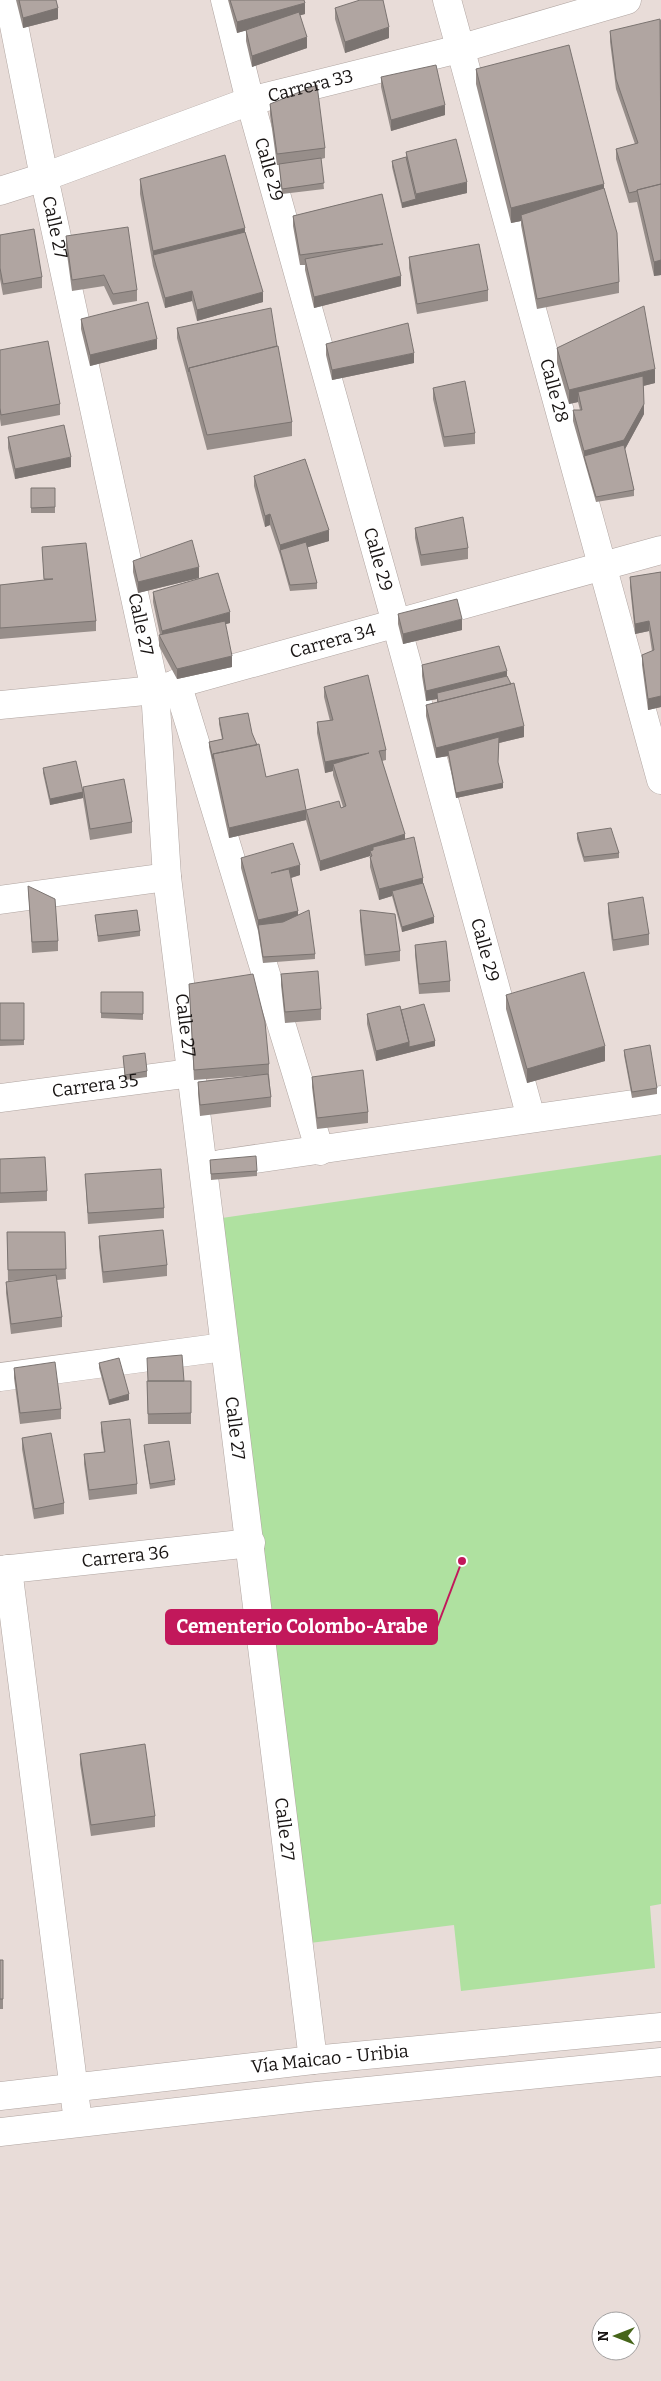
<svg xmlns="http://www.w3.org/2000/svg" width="661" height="2381" font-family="Bitter,serif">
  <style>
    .green { fill: #afe1a0 }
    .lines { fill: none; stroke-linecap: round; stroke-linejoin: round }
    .street-casing { stroke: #b0a5a1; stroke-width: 29 }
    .secondary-casing { stroke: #b0a5a1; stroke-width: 29 }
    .street { stroke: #fff; stroke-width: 28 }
    .secondary { stroke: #fff; stroke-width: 28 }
    .wall { fill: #978e8a }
    .shaded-wall { fill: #7b7471 }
    .building { fill: #b0a5a1; stroke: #7b7471 }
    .labels { text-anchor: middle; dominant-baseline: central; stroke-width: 4; stroke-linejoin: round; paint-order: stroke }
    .street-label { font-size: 18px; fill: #181413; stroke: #fff }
    .leader { fill: none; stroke: #c2185b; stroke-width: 2 }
    .callout-dot { fill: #c2185b; stroke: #fff; stroke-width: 2 }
    .callout { fill: #c2185b; stroke: #c2185b; stroke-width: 2 }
    .callout-label { font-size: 19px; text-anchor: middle; font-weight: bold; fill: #fff }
  </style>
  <rect width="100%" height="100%" fill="#e8dcd8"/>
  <path class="green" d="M661,1155V1904L650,1906L655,1968L461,1991L454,1925L310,1943L222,1218Z"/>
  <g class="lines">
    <g class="street-casing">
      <g id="street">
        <path id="s1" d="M9,0L44,177L155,690L167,877L313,2060"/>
        <path id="s2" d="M225,0L250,101L396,623L531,1118"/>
        <path id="s3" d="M447,0L661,780"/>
        <path id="s4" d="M0,191L44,177L250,101L459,49L627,0"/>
        <path d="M177,683L320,1151"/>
        <path id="s5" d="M0,705L155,690L661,550"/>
        <path d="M0,900L167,877"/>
        <path id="s6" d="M0,1098L191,1073"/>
        <path d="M220,1164L661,1100"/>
        <path d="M0,1377L224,1347"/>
        <path d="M8,1569L78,2122"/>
        <path id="s7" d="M0,1570L251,1543"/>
      </g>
    </g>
    <g class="secondary-casing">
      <g id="secondary">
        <path id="s8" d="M0,2096L313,2060L661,2027"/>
        <path d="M0,2132L317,2096L661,2062"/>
      </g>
    </g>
    <use href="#street" class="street"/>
    <use href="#secondary" class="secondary"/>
  </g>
  <path class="wall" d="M16,0H56L58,19L23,28Z
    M228,0H304L305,14L300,15L307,48L252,67L246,41V30L250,29L237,33Z
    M335,8L389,38L345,53L335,19Z
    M661,20V275L654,276L637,202L629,203L616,159V149L635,144L616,89L610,42V31Z
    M476,69L604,188L619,282V293L537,309L521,225V221L511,223L476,84Z
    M381,77L445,115L391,131L381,87Z
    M270,104L325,148V158L321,159L324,189L282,194L279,165H277L270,115Z
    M406,152L467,193L402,208L392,167V161L406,157Z
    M140,179L245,232L263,302L197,321L192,301L165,308L153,266L140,194Z
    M382,194L401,286L314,308L305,270V265H300L293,226V216Z
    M0,235L42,277V288L3,295L0,279Z
    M66,236L137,290V301L113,305L104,286L72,291L66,247Z
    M409,257L488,290V301L417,314L409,268Z
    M81,319L157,349L90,366L81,329Z
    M177,328L292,422V436L207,450L177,338Z
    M326,344L414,363L332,380L326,355Z
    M557,348L655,383L643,386L644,414L625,449L634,490V496L596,502L573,421V410H580L578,402L569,404L557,363Z
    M0,350L60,404V415L1,426L0,419Z
    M433,388L475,433V444L444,447L433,399Z
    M8,437L71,467L15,479L8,448Z
    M254,476L329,541L307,547L317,583V589L290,591L280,555L270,525L265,527L254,486Z
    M31,488H55V513H31Z
    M415,528L468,548V559L421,566L415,538Z
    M42,547L96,621V631L0,639V585L44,580Z
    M133,561L199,578L138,593L133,572Z
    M661,572V707L648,710L642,665V655L652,651L649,631L635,634L630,587V577Z
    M153,592L230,623L225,624L232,667L177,679L159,646V635H160L153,602Z
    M398,614L462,630L403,644L398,624Z
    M422,665L507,676L524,737L499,743L498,763L503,788L456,798L448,756L436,758L426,716V705L437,702V699L426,701L422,676Z
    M324,687L386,750V760L382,761L405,839L423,885L434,923L402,932L392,896L379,900L370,867V856L320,871L306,820L229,838L209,747V742L222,739L219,724V718L252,733L266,777L306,810L341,808L343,807L333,775V771L325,773L317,733V722L330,721L324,697Z
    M43,768L83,792V787L132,822V833L90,840L83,798L50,805L43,773Z
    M577,833L619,853V858L584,862L577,839Z
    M241,858L300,875L291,878L298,915L315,954V959L263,963L258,931L241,868Z
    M28,886L58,941V951L32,953Z
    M608,903L649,934V945L613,951L608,913Z
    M360,910L400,951V961L365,966L360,920Z
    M95,915L140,931V936L98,942Z
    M415,945L450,981V992L419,994L415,955Z
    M281,974L321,1009V1020L285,1023L281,985Z
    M189,984L269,1064V1074L271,1097V1107L200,1116L198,1093V1082L258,1075L194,1080Z
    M143,992V1020L101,1018V1013Z
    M506,995L605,1061L527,1083L506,1009Z
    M0,1003H24V1045L0,1046V1045V1046Z
    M401,1010L435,1046L376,1061L367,1024V1014Z
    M624,1050L657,1088V1094L632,1098L624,1055Z
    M123,1056L147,1071V1077L125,1080Z
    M312,1077L368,1112V1123L317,1129L312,1087Z
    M0,1159L47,1191V1201L0,1203Z
    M210,1160L257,1171V1176L211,1180Z
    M85,1174L164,1208V1218L88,1224Z
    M7,1232H65L66,1279L57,1280L62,1317V1327L11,1334L6,1293V1282L20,1280L8,1281Z
    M99,1236L167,1265V1276L103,1283L99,1247Z
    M99,1363L129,1400L109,1405L99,1368Z
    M14,1368L61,1409V1419L20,1424L14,1378Z
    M147,1381H191V1424H148Z
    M101,1422L137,1484V1494L89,1500L84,1464V1454L104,1452L101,1432Z
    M22,1438L64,1503V1514L34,1519L22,1449Z
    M144,1445L175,1480V1485L150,1489L144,1450Z
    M80,1754L155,1816V1827L91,1836L80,1764Z
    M0,1960H3V2009H0Z"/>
  <path class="shaded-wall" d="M305,3V14L237,33V22Z
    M58,8V19L23,28V18Z
    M389,27V38L345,53V42Z
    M307,37V48L252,67V56Z
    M445,105V115L391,131V120Z
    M467,182V193L402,208V203L416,199V194Z
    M604,184V199L521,215V221L511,223V208Z
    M245,228V242L153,255V251Z
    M661,260V275L654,276V262Z
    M401,276V286L314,308V297Z
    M192,291V301L165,308V298Z
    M263,292V302L197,321V310Z
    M157,339V349L90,366V355Z
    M414,353V363L332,380V370Z
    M655,369V383L580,402L578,392V402L569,404V390Z
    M644,404V414L624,451L584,456V451Z
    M71,457V467L15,479V469Z
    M270,514V525L265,527V516Z
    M329,530V541L282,555L280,550V545Z
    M199,567V578L138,593V582Z
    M230,612V623L163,641L162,639V631Z
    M462,619V630L403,644V634Z
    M649,621V631L635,634V624Z
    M232,656V667L177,679V669Z
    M507,671V682L437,693V699L426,701V691Z
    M661,696V707L648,710V699Z
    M524,726V737L499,743L448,751V756L436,758V748Z
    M369,753L333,764V771L325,773V762Z
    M503,783V788L456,798V793Z
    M83,792V798L50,805V799Z
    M306,810V820L229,838V828Z
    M405,834V845L373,850V847V855L370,851V856L320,871V861Z
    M300,865V875L271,884V873Z
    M423,878V888L392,891V896L379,900V889Z
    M298,911V922L258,925V920Z
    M434,917V923L402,932V927Z
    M435,1041V1046L376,1061V1051L409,1042Z
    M605,1046V1061L527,1083V1069Z
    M129,1394V1400L109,1405V1400Z"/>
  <path class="building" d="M19,0H56L58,8L23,18Z
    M230,0H304L305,3L237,22Z
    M360,0H383L389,27L345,42L335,8Z
    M299,12L307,37L252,56L246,30Z
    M660,19L661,184L637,190V191L629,193L616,149L638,143L616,79L610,31Z
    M569,45L604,184L511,208L476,69Z
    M436,65L445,105L391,120L381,77Z
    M317,85L325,148L277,154L270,104Z
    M456,139L467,182L416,194L406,152Z
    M225,155L245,228L153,251L140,179Z
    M406,157L416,199L402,203L392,161Z
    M321,158L324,183L282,189L279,164Z
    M661,184V260L654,262L637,190Z
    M604,188L617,233L619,282L537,299L521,215Z
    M382,194L401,276L314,297L305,259L383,244L300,255L293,216Z
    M128,227L137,290L113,294L104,275L72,280L66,236Z
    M34,229L42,277L3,284L0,268V235Z
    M245,232L263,292L197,310L192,291L165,298L153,255Z
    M479,244L488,290L417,304L409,257Z
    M148,302L157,339L90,355L81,319Z
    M644,306L655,369L569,390L557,348Z
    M271,308L277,346L189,368V372L177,328Z
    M408,323L414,353L332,370L326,344Z
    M48,341L60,404L1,415L0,408V350Z
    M278,346L292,422L207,435L189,368Z
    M643,376L644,404L624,440L584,451L573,410H582L578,392Z
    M465,381L475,433L444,437L433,388Z
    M64,425L71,457L15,469L8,437Z
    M624,445L634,490L596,497L584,456Z
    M305,459L329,530L280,545L270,514L265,516L254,476Z
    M31,488H55V507L31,508Z
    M463,517L468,548L421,555L415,528Z
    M192,540L199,567L138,582L133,561Z
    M306,542L317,583L290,585L280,550Z
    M86,543L96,621L0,628V585L53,579H44L42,547Z
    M661,572V696L648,699L642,655L654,650L649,621L635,624L630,577Z
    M218,573L230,612L162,631L153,592Z
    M457,599L462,619L403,634L398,614Z
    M225,621L232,656L177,669L159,635Z
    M499,646L507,671L426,691L422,665Z
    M368,675L386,750L379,751L405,834L320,861L306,810L229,828L213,754L259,744L266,777L298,769L306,810L339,801L341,808L346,806L333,764L369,753L325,762L317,722L333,720L324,687Z
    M507,676L511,684L438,702L437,693Z
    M514,683L524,726L436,748L426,705Z
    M248,713L252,733L257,745L213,754V759L209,742L223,739L219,718Z
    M499,737L498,762L503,783L456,793L448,751Z
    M76,761L83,792L50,799L43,768Z
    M124,779L132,822L90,829L83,787Z
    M611,828L619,853L584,857L577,833Z
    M414,837L423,878L379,889L370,857L372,856L370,851L373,850V847Z
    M293,843L300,865L271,873L289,869L298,911L258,920L241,858Z
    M423,883L434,917L402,927L392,891Z
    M28,886L55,899L58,941L32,942Z
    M643,897L649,934L613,940L608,903Z
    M137,910L140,931L98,936L95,915Z
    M309,910L315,954L263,957L258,925L283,922Z
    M360,910L395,914L400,951L365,955Z
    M446,941L450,981L419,984L415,945Z
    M318,971L321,1009L285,1012L281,974Z
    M584,972L605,1046L527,1069L506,995Z
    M253,974L265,1022L269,1064L194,1070L189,984Z
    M101,992H143V1014L101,1013Z
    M0,1003H24V1040H0Z
    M424,1004L435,1041L409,1047V1042L401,1010Z
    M400,1006L409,1042L376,1051L367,1014Z
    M650,1045L657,1088L632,1092L624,1050Z
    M145,1053L147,1071L125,1075L123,1056Z
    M363,1070L368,1112L317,1118L312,1077Z
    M268,1074L271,1097L200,1105L198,1082Z
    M256,1156L257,1171L211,1174L210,1160Z
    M45,1157L47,1191L0,1193V1159Z
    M161,1169L164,1208L88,1213L85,1174Z
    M163,1230L167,1265L103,1272L99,1236Z
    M7,1232H65L66,1269L8,1270Z
    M56,1275L62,1317L11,1324L6,1282Z
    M182,1355L184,1381H148L147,1358Z
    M119,1358L129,1394L109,1400L99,1363Z
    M55,1362L61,1409L20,1413L14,1368Z
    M147,1381H191V1413L148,1414Z
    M130,1419L137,1484L89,1490L84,1454L105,1452L101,1422Z
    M51,1433L64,1503L34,1509L22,1438Z
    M169,1441L175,1480L150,1484L144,1445Z
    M145,1744L155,1816L91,1825L80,1754Z
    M0,1960H3V1999H0Z"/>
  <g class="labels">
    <g class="street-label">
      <text stroke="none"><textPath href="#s4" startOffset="328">Carrera 33</textPath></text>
      <text stroke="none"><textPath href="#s2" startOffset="175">Calle 29</textPath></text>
      <text stroke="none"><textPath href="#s1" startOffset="232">Calle 27</textPath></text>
      <text stroke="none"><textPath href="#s3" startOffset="405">Calle 28</textPath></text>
      <text stroke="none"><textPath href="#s2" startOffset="580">Calle 29</textPath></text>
      <text stroke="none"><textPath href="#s1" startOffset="638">Calle 27</textPath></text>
      <text stroke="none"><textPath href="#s5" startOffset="340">Carrera 34</textPath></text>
      <text stroke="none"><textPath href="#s2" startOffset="985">Calle 29</textPath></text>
      <text stroke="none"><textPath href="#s1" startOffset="1042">Calle 27</textPath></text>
      <text stroke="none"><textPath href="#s6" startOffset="96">Carrera 35</textPath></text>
      <text stroke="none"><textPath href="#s1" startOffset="1448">Calle 27</textPath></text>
      <text stroke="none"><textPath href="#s7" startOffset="126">Carrera 36</textPath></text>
      <text stroke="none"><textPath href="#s1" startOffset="1852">Calle 27</textPath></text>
      <text stroke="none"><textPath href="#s8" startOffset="332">Vía Maicao - Uribia</textPath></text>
    </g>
  </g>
  <path class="leader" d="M462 1561L437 1627"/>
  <circle class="callout-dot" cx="462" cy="1561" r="5"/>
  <rect class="callout" x="166" y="1610" width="271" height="34" rx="5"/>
  <g class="callout-label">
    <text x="302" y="1633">Cementerio Colombo-Arabe</text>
  </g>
  <g transform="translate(616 2336) rotate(270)"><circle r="24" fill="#ffffff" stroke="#a3a1a1"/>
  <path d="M0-4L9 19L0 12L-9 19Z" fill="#46651a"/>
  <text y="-8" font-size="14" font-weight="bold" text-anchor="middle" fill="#181413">N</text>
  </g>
</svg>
